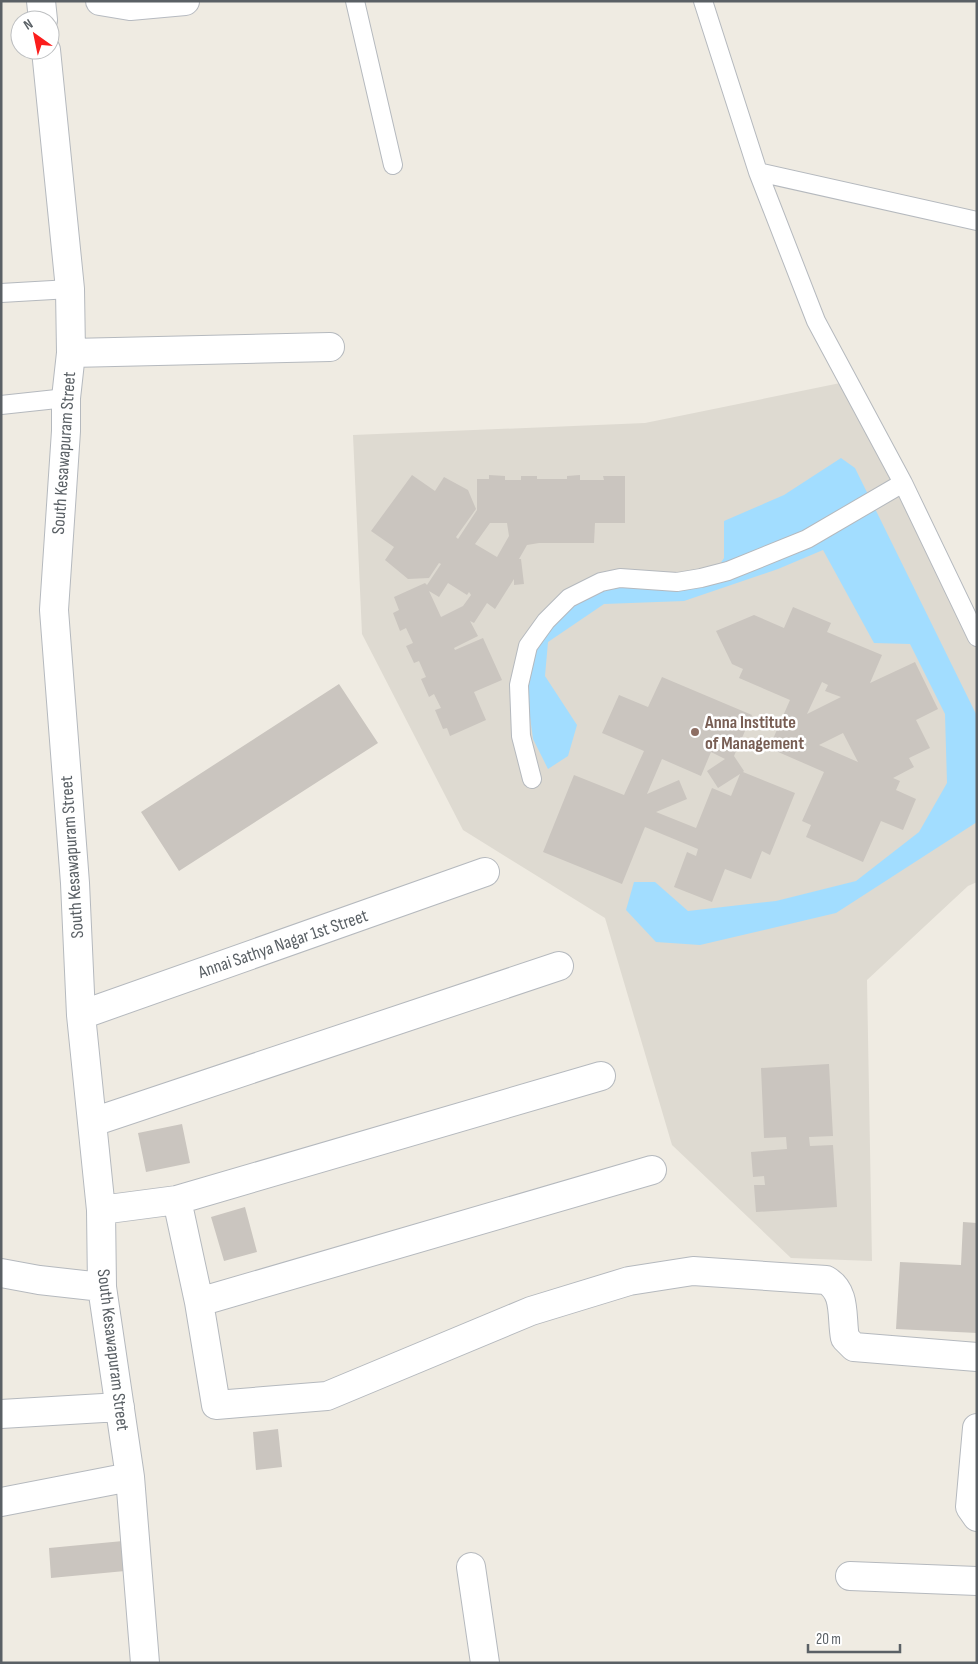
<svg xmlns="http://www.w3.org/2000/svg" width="978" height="1664" font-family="'Sofia Sans Condensed',sans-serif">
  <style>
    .education { fill: #dedad1 }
    .water { fill: #a2ddff }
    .building { fill: #cac5bf; fill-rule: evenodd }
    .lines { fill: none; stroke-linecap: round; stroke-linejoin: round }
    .lane-casing { stroke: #b5b9be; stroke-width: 20 }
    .street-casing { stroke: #b5b9be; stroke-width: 30 }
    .secondary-casing { stroke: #b6bac0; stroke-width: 30 }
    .lane { stroke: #fff; stroke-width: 18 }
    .street { stroke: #fff; stroke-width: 28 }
    .secondary { stroke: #fff; stroke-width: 28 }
    .education-dot { fill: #8d6e63; stroke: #fff; stroke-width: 2 }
    .labels { text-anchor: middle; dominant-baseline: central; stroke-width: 5; stroke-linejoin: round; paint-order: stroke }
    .street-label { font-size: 18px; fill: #5a6065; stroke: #fff }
    .education-label { font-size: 18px; font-weight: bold; fill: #785e54; stroke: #fff; text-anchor: start }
  </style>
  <rect width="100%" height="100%" fill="#efebe2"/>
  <path class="education" d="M855,380L977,622V882L968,886L867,980L872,1261L791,1258L672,1145L605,918L463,830L362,634L353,435L645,423Z"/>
  <path class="water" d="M841,458L855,468L977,716V822L836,913L700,945L656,942L626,910L634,882H655L688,911L776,901L856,881L919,832L947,783L945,714L910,644L874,643L823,550L778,569L684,601L604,604L548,642L545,676L577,725L568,756L548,769L533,739L528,702V654L551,621L584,598L625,584L706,585L724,558V521L784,495Z"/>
  <path class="building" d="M412,475L435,491L444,477L468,490L476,509L456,537L458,539L477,510V479H489V475L505,476V480H521V476H537V479H567V476L580,475V480H604L603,476H625V523H595L594,543H539L527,545L519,559H521L524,584L514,585V579L495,609L487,603L474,623L470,621L478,636L454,648L455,650L483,638L502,680L474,692L486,720L450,736L447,728L443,729L435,710L441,708L434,694L429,697L421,679L426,677L419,661L414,663L406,646L413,643L406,628L400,631L393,613L399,610L394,597L425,583L427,585L441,564L439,563L429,578L408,579L385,560L394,547L371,531ZM490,523H507L509,536L497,557L475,544ZM448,583L467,595L469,592L471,595L463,606L441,617L429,591L439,597Z
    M793,607L831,623L827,632L882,655L870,683L915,662L938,709L916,720L930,748L909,758L914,767L893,778L900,781L896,790L916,799L903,830L881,821L863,862L806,837L811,825L802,821L824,772L769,748L790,700L739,678L743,669L732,664L716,631L754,615L784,628ZM822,682L828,685L825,691L841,697L807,714ZM843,733L858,762L819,745Z
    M662,677L752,715L734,756L744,771L743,772L795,793L770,855L762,851L751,879L725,869L712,902L674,887L687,852L696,856L698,849L645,827L622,884L543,852L574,775L624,795L644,751L602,733L619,695L648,707ZM711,752L725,759L707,771L718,788L740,774L731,796L712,788L696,828L656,812L687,799L679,780L647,794L662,759L701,776Z
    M339,684L378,743L179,871L141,812Z
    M829,1064L833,1136L809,1137L810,1146L833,1145L837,1207L756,1212L754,1185H765L764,1176L753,1177L751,1152L787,1149L786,1137L764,1138L761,1068Z
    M182,1124L190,1163L146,1172L138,1133Z
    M245,1207L257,1252L224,1261L211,1217Z
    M963,1222L977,1223V1333L896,1329L900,1262L961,1265Z
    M278,1429L282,1467L256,1470L253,1432Z
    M123,1541L125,1571L51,1578L49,1548Z"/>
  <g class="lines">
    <g class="lane-casing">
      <path id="lane" d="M355,1L393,165
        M703,1L758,172L816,321L903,483L977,637
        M758,172L977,221
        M1,293L70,289
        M1,405L66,398
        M532,779L521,736L519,685L528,646L546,621L569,598L601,582L620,578L677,582L701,578L728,571L807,539L903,483"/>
    </g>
    <g class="street-casing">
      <path id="street" d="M41,1L43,20
        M46,50L70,289L71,353L66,398V431L54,610L75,883L81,1015L101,1210L102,1287L130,1477L145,1663
        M71,353L330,347
        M81,1015L485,872
        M93,1122L559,966
        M177,1200L199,1302L216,1405L327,1396L531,1311L629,1281L693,1271L826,1280C847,1292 841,1317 845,1338L854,1347L977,1357
        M101,1210L177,1200L601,1076
        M1,1273L39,1280L102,1287
        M199,1302L652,1170
        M1,1414L120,1407
        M977,1428L970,1507L977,1517
        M1,1502L130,1477
        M471,1567L485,1663
        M850,1576L977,1581"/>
    </g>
    <g class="secondary-casing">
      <path id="secondary" d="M100,1L130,6L185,1"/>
    </g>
    <use href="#lane" class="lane"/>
    <use href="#street" class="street"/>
    <use href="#secondary" class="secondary"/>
  </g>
  <circle class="education-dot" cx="695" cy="732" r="5"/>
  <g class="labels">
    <g class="street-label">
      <text transform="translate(64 453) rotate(-86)">South Kesawapuram Street</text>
      <text transform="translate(72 857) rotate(-94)">South Kesawapuram Street</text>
      <text transform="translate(283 944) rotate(-19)">Annai Sathya Nagar 1st Street</text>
      <text transform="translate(113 1350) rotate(83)">South Kesawapuram Street</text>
    </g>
    <g class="education-label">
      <text x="705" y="722">Anna Institute<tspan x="705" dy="21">of Management</tspan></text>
    </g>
  </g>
  <rect width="978" height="1664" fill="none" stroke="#5a6065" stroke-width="5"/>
  <g transform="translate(35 35) rotate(327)"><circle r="24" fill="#ffffff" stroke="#bdbfc1"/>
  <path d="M0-4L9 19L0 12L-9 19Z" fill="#fb1d1c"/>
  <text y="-8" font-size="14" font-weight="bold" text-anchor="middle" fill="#5a6065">N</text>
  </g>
  <path d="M808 1644v8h92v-8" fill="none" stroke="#5a6065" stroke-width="2.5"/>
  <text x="816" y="1644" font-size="15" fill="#5a6065" stroke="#ffffff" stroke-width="4" paint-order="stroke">20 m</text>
</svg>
